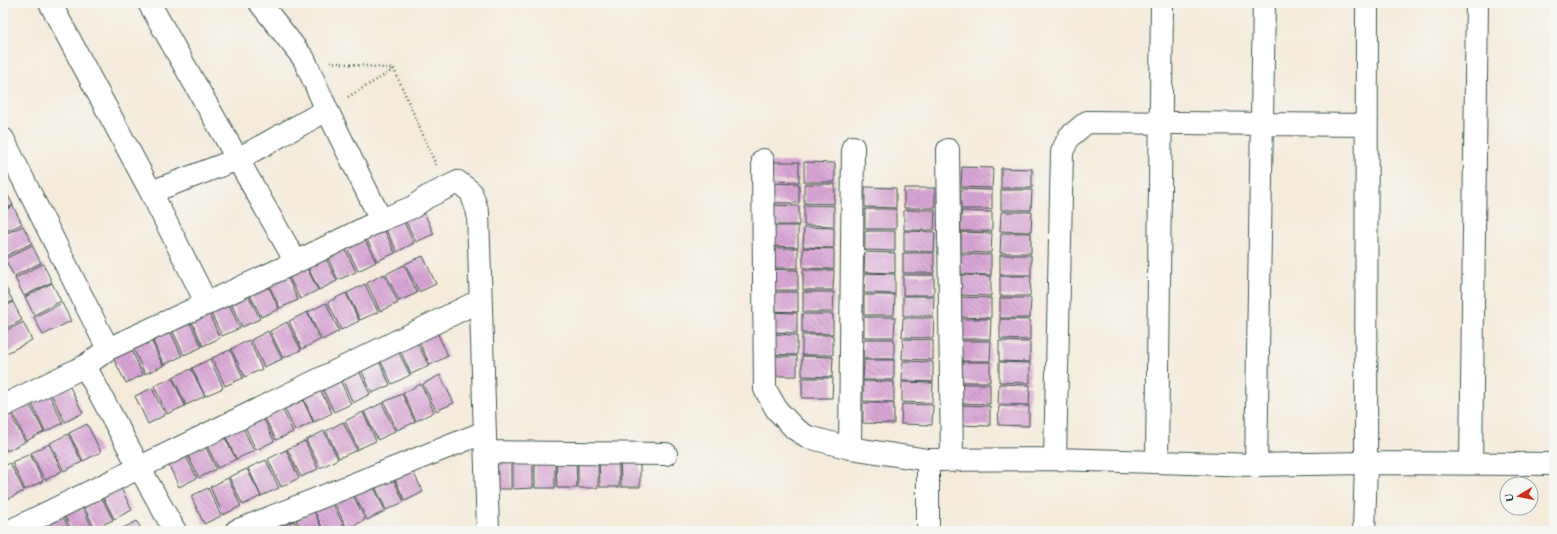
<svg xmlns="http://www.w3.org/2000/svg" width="1557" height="534" font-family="'EB Garamond',serif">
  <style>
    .building { fill: url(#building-back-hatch) }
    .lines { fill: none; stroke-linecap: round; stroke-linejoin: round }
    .street-casing { stroke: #3f574d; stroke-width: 24 }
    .path { stroke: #3f574d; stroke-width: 2.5; stroke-dasharray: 1 3; stroke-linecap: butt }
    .street { stroke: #fff; stroke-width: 22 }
  </style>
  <defs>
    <pattern id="building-back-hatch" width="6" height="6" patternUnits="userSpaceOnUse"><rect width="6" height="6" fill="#d9a6d5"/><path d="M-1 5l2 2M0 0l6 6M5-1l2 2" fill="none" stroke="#af88ae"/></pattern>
  </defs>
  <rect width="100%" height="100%" fill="#f6f6f2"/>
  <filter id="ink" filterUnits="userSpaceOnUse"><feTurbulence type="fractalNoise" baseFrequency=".025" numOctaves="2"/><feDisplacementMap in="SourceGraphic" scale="8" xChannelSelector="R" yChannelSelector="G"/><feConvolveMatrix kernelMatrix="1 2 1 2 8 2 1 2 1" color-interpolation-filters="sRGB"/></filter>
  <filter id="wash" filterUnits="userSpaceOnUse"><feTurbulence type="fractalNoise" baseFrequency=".012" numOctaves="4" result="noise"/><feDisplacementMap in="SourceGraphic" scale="16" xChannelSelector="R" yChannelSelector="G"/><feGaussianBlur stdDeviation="0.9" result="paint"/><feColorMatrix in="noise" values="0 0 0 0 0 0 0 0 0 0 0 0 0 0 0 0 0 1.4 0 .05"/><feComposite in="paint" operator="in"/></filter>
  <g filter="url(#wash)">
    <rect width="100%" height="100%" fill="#f4ebdb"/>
    <g id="blocks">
      <path class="building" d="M769,162H799V182L768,181Z
        M804,162L835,163V182H804Z
        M962,167L993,168L992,188L961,187Z
        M1001,168L1032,169V188H1001Z
        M768,183L799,184V203H768Z
        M804,184H835L834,204L804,203Z
        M3,186L13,205L3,210Z
        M865,187L896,188V208L865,207Z
        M904,188H935V208H904Z
        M961,189L992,190V209H961Z
        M1001,190H1032L1031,210H1001Z
        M768,205L799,206V225H768Z
        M804,205L834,206V226L804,225Z
        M13,206L22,224L3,233V211Z
        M421,206L434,234L416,242L403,215Z
        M865,209H896V229H865Z
        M904,210H935L934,230H904Z
        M961,211L992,212V231H961Z
        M1001,212H1032L1031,232L1000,231Z
        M401,215L414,243L397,252L383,224Z
        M382,225L395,253L377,261L364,233Z
        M23,226L32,243L4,257L3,235Z
        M768,226H798V247L768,246Z
        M804,227L834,228V248L803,247Z
        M865,231H895V251L865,250Z
        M904,231L935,232L934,252L904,251Z
        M961,232L992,233L991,253L961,252Z
        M1001,233H1031V253H1000Z
        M362,234L376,262L358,271L345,243Z
        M343,244L356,272L338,280L325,252Z
        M32,245L41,263L14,276L5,259Z
        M768,248H798V268H767Z
        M803,248L834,249V269L803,268Z
        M865,252L895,253V273L864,272Z
        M323,253L337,281L319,290L305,262Z
        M903,253H934V273H903Z
        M961,254L991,255V275L961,274Z
        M1000,255H1031V275H1000Z
        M423,256L436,284L419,292L405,264Z
        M304,262L318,290L300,299L286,271Z
        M43,264L52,282L24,296L15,278Z
        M404,265L417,293L399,301L386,274Z
        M767,269L798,270V290H767Z
        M803,270H834L833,290H803Z
        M285,272L298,300L280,308L267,281Z
        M865,273L895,274V294L864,293Z
        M384,274L398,303L380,311L367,283Z
        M903,275H934V295H903Z
        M961,275L991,276V296L960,295Z
        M1000,276H1031L1030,296H1000Z
        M266,281L279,309L261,317L248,290Z
        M3,282L13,301L3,306Z
        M52,283L61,301L34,315L25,297Z
        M365,284L378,312L360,320L347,293Z
        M246,290L260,319L242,327L229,299Z
        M767,292H798V312L767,311Z
        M803,292H834L833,312H803Z
        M346,293L359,321L341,330L328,302Z
        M864,295H895L894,315H864Z
        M903,296H934L933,316H903Z
        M960,297L991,298V318L960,317Z
        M1000,298H1031L1030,318H1000Z
        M227,300L240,328L222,336L209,309Z
        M13,302L22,320L3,330V308Z
        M62,303L71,321L43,335L34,317Z
        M326,303L339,331L322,340L308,312Z
        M207,309L220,338L203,346L190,318Z
        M307,312L320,340L302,349L289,321Z
        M767,312L797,313V333L767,332Z
        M802,314H833V334L802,333Z
        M864,317H895L894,337H864Z
        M903,318H934L933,338L902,337Z
        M188,319L202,347L184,355L171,327Z
        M960,319H991L990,339H960Z
        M1000,319L1030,320V340L1000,339Z
        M23,322L32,340L5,354L3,332Z
        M287,322L301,350L283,358L270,331Z
        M169,328L182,356L164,365L151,337Z
        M435,328L448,356L430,365L417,337Z
        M268,331L282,359L264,367L251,340Z
        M767,334L797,335V355L766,354Z
        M802,335H833V355H802Z
        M150,338L163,366L145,374L132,346Z
        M415,338L429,366L411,374L398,346Z
        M864,339H894V359H863Z
        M903,339L933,340V360L902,359Z
        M249,340L262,369L245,377L231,349Z
        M960,341H991L990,361H960Z
        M999,341L1030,342V362L999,361Z
        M130,347L143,375L126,383L112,356Z
        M396,347L410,375L392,384L378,356Z
        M230,350L243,378L225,386L212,358Z
        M767,356H797V376H766Z
        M802,356L833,357L832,377L802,376Z
        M377,357L390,385L372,393L359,365Z
        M210,359L223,388L205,396L192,368Z
        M864,360H894V380H863Z
        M903,361L933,362V382L902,381Z
        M960,362H990V382H959Z
        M999,362L1030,363V383L999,382Z
        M357,366L370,394L353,403L340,375Z
        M191,369L205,396L186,405L173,377Z
        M440,375L454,403L436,411L423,384Z
        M338,376L351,404L334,412L320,384Z
        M172,378L185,406L167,414L154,386Z
        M802,378H833L832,398H802Z
        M863,381L894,382V402L863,401Z
        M902,382L933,383L932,403L902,402Z
        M421,384L434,412L416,421L403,393Z
        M959,384H990V404L959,403Z
        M999,384L1030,385L1029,405L998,404Z
        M69,385L83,413L65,422L51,394Z
        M318,385L332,413L314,422L301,393Z
        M152,388L165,415L148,424L135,396Z
        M300,394L313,422L295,431L282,403Z
        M402,394L415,422L397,430L384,402Z
        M49,395L63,423L45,432L32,404Z
        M382,403L395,431L378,440L364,412Z
        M863,403H894V424L863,423Z
        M280,404L293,432L276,440L262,412Z
        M902,404L933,405L932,425L901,424Z
        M30,405L44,432L26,441L13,413Z
        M959,405L990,406V426L959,425Z
        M999,406H1029V426L998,425Z
        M363,412L376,441L358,449L345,421Z
        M261,413L274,441L256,450L243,422Z
        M11,414L25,442L7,451L3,443V419Z
        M343,422L357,450L339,458L326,431Z
        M241,423L254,451L236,459L223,431Z
        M87,424L101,452L83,461L69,433Z
        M324,431L338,459L320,468L306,440Z
        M222,432L236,459L218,468L204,440Z
        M68,434L82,462L64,471L50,443Z
        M203,441L216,469L199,478L185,450Z
        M305,441L318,469L301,477L287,449Z
        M49,444L62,471L45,480L31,453Z
        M286,450L299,478L281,487L268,459Z
        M183,451L197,478L179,487L166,459Z
        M30,454L43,481L25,490L12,462Z
        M619,456V487H600L599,457Z
        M620,456H640V487H621Z
        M555,457V488H535V458Z
        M556,457H576L577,488H557Z
        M578,457H598V488H578Z
        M491,458H511V489H492Z
        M513,458H533V488L513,489Z
        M266,460L279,488L261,496L248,468Z
        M10,463L24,491L6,500L3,493V467Z
        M410,465L423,492L405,501L392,473Z
        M247,469L261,496L243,505L229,477Z
        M391,474L404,502L386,510L373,482Z
        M228,478L241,506L223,515L210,487Z
        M118,482L132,510L114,519L100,491Z
        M372,483L385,511L367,520L353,492Z
        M208,488L221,516L204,524L191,496Z
        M99,492L113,520L95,528L81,501Z
        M352,493L365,520L347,529L334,501Z
        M80,502L93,529L90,531H72L62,511Z
        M332,502L346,530L344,531H324L314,511Z
        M60,511L70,531H48L43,520Z
        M314,511L323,531H301L296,520Z
        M137,521L142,531H117Z
        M294,521L299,531H277L276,529Z"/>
    </g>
  </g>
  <g filter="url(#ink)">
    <use href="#blocks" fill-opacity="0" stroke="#3f574d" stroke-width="1"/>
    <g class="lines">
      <g class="street-casing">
        <path id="street" d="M50,3L151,192L207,304
          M149,3L296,262
          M260,3L304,59L327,110L381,220
          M3,139L108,349
          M948,150L952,461
          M763,160L765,389L777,410L795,429L808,437L850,448L928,460L1055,459L1256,465L1366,463L1554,464
          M151,192L238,159L327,110
          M85,366L139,467L175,531
          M3,406L85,366L108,349L296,262L381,220L413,207L427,197L458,182L471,192L478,213L488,531
          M850,448L853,147
          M487,452L666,454
          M1055,459L1062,152L1069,137L1087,122L1365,125
          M928,460V531
          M1157,461L1162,3
          M1471,463L1477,3
          M1256,465L1264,3
          M10,531L481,300
          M236,531L485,432
          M1364,531L1366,463L1367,3"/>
      </g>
      <path class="path" d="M330,62L394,69L437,167
        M348,97L393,70"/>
      <use href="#street" class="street"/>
    </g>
  </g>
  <rect width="1557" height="534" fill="none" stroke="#f6f6f2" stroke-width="16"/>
  <g transform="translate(1519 496) rotate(260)"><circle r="19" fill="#f6f6f2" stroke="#a0aca6"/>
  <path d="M0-3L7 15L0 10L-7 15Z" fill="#c8321e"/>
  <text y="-6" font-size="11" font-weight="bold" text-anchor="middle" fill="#1f3d34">U</text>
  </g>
</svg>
